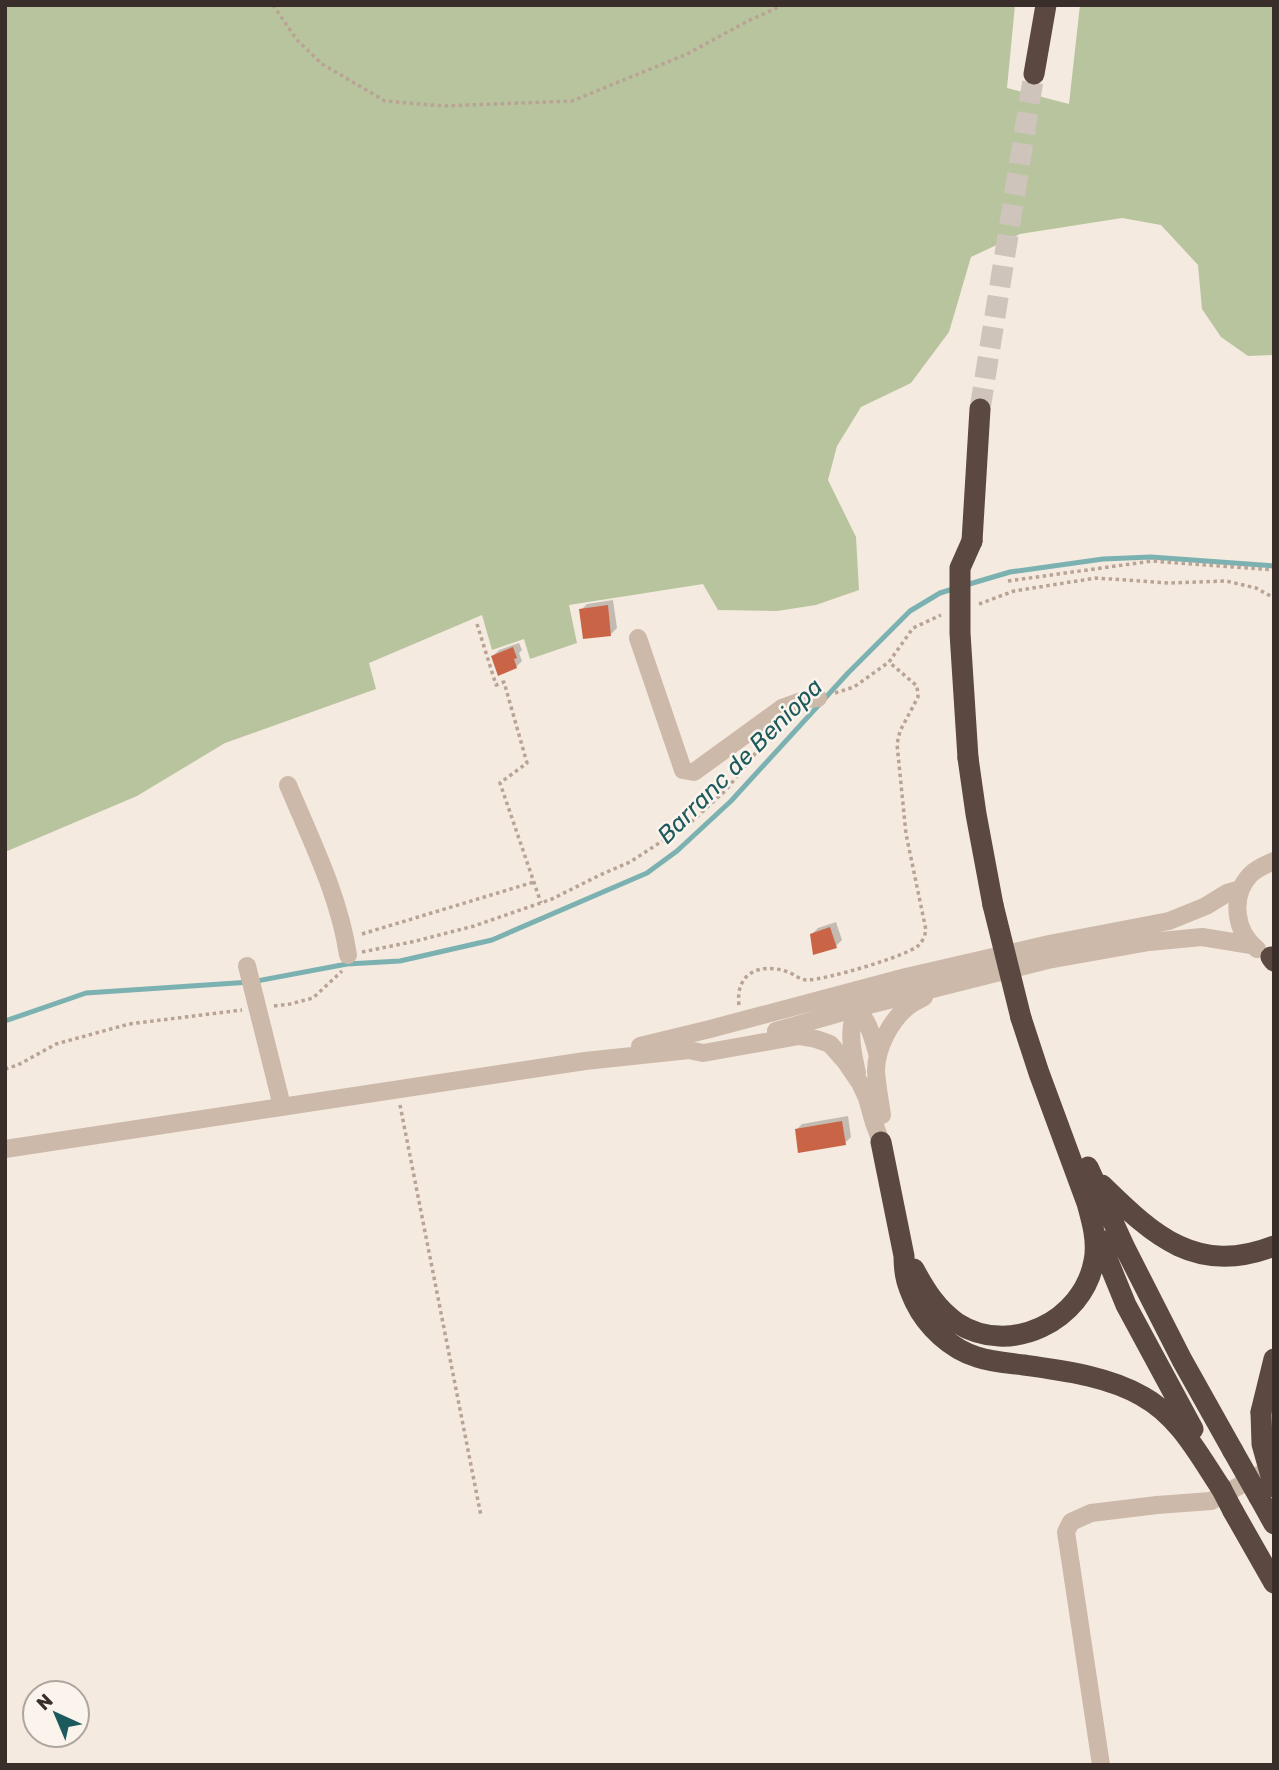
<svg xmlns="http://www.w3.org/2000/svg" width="1279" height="1770" font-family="Rubik,sans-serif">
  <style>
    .green { fill: #b8c49e }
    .shadow { fill: #0003 }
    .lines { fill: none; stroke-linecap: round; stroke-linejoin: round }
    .stream { stroke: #7cb1b2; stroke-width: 5 }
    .building { fill: #ca6446 }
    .highway-tunnel { stroke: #cfc4bb; stroke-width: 21; stroke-dasharray: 21 10; stroke-linecap: butt }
    .path { stroke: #b9a394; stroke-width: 3.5; stroke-dasharray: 3.5 3.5; stroke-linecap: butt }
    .minor { stroke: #cdb9aa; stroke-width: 18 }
    .highway { stroke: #5b4840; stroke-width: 21 }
    .highway-bridge { stroke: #5b4840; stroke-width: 21 }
    .labels { text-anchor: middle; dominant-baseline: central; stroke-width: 5; stroke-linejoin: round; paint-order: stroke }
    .water-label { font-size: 24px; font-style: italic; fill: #1d5a5d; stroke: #fbf4ec }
  </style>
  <rect width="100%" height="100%" fill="#f4eadf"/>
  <path class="green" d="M5,5H1015L1007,88L1069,104L1080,5H1274V355L1248,356L1221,337L1202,309L1198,265L1161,225L1122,218L1020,234L971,257L949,332L911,383L861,407L837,446L828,480L856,537L859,590L816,605L777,611L718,610L703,584L569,605L577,643L530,659L524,639L492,650L482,615L369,663L376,689L225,743L137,796L5,852Z"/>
  <path class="shadow" d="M613,600L617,628L611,634L581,610L587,604Z
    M519,643L522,650L519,653L522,661L516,667L493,656L499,650Z
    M836,922L842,940L836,946L812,934L818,928Z
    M848,1116L851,1137L845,1143L796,1130L802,1124Z"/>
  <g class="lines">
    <path class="stream" d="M966,585L1010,572L1103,559L1151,557L1274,566
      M5,1021L86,993L251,982L347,964L400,961L492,940L647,873L677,851L731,801L848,673L910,611L940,593L956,588"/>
  </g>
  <path class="building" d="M608,605L611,636L583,639L579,609Z
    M513,647L517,658L514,659L517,668L498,676L491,656Z
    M830,927L837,948L813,955L810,934Z
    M842,1121L846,1145L798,1153L795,1129Z"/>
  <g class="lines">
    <path class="highway-tunnel" d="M980,409L1034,74"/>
    <path class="path" d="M273,5L297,40L322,64L385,101L443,106L572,101L687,54L746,22L783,5
      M1008,581L1152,561L1274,570
      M979,604L1014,591L1096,578L1168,583L1226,581L1256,588L1274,598
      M477,624L496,685L504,682L527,763L500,783L541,903
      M835,693L854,687L889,662L913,628L941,615
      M362,934L534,882
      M362,952L416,941L474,926L552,899L600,875L630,862L690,823L726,790L762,745
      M739,1005C735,973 760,962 788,972C794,974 800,980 807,980C825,980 908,956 919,945C923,941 925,935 926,930L906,834L897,744L900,731L918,697L917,686L889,662
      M274,1006L290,1004L313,998L342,971
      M5,1069L18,1065L56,1044L129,1024L242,1010
      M400,1105L481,1516"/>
    <path class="minor" d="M638,638L683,770L694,772L782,708L807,699L818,698
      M288,785C311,840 339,895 348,955
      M1257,949C1235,932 1230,897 1250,875C1257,868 1265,865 1274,861
      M247,966L282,1106
      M849,1002C868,1016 872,1035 878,1056
      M776,1031L857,1008L1048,960L1149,942L1202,937L1251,945
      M640,1046L710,1029L906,977L1049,944L1169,921L1206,906L1227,893L1241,889
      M857,1073C852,1050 845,1022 862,1003
      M882,1115C880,1101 877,1086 876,1071C876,1048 891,1019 910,1005C914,1002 919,1000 924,997
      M5,1149L585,1061L689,1050L703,1053L799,1036L816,1039L830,1044L845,1061L860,1083L867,1098L874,1123L881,1142
      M1101,1765L1066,1532L1071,1522L1091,1513L1157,1505L1211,1501L1261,1474"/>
    <path class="highway" d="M1034,74L1046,5
      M972,541L980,409
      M968,758L976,814L993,905
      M1271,957L1274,961
      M881,1142L904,1256C904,1275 907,1285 915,1302C927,1327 951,1349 977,1357C992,1362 1009,1363 1024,1365C1064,1371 1107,1376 1142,1396C1179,1416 1199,1455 1221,1488
      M1088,1167L1125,1248L1182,1360L1233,1451
      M1102,1185C1154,1236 1197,1276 1274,1246
      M1099,1239L1126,1305L1193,1429
      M914,1269C925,1290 937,1309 957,1323C1010,1357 1083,1321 1094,1261C1098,1242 1092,1221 1087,1203L1039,1073L1021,1018
      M1261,1412L1274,1359
      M1259,1497L1274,1524
      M1233,1511L1274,1583"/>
    <path class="highway-bridge" d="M968,758L960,633V568L972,541
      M993,905L1021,1018
      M1261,1412L1262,1444L1274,1487
      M1233,1451L1259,1497
      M1221,1488L1233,1511"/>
  </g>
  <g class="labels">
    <g class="water-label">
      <text transform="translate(740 761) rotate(-45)">Barranc de Beniopa</text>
    </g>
  </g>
  <rect width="1279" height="1770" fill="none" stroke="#3a2e2a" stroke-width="14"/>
  <g transform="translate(56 1714) rotate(316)"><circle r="33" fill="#fbf4ec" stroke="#aea59e" stroke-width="2"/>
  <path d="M0-5L12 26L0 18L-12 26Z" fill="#1d5a5d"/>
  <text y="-10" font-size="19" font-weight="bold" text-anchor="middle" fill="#3a2e2a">N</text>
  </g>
</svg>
